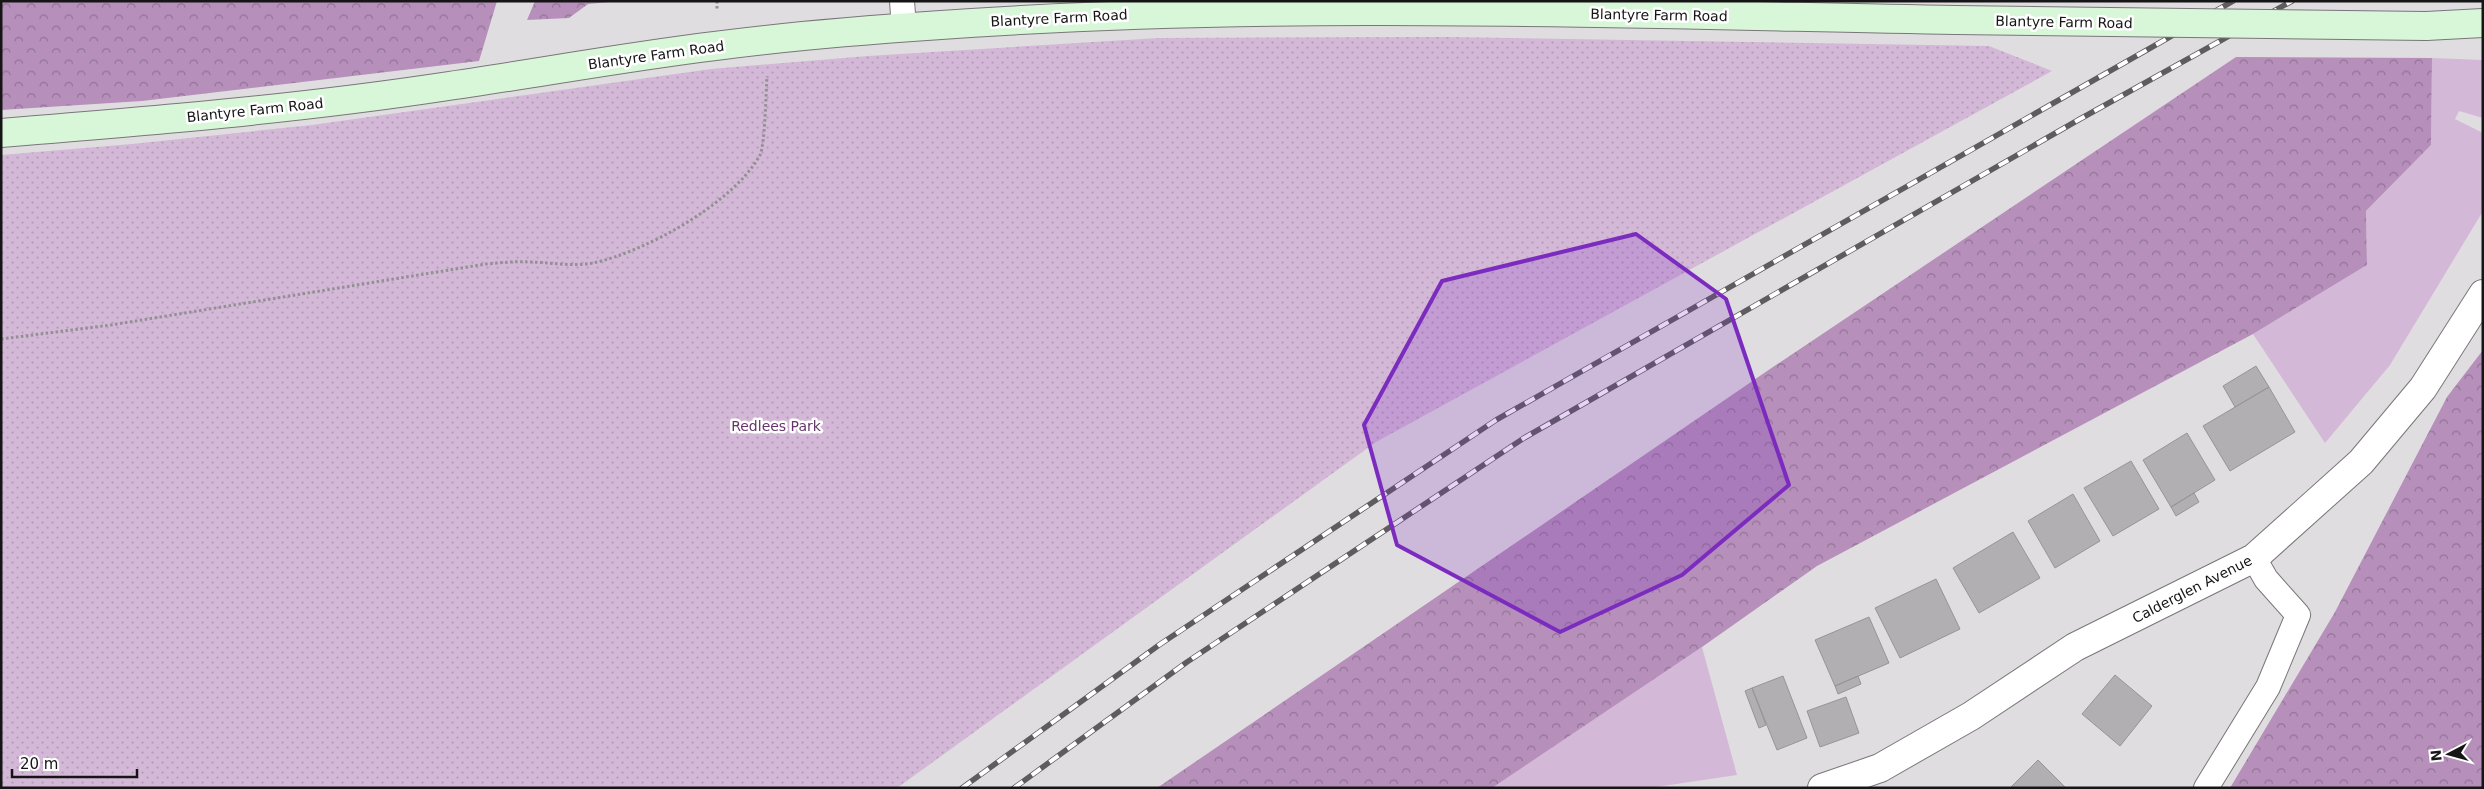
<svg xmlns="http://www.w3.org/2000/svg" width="2484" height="789" font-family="'DejaVu Sans',sans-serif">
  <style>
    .grass { fill: #d4b8d7 }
    .forest { fill: url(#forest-crowns) }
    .park { fill: url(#park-dots) }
    .building { fill: #b2afb2; stroke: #979497 }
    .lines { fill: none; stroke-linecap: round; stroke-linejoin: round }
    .service-casing { stroke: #797679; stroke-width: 26 }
    .minor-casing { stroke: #797679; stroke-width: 30 }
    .secondary-casing { stroke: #797679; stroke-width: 30 }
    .path { stroke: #929092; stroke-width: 3; stroke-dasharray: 2.5 2.5; stroke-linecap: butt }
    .service { stroke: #fff; stroke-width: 24 }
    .minor { stroke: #fff; stroke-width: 28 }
    .secondary { stroke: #d8f6d8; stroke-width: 28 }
    .rail-casing { stroke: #5e5c5e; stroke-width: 5.5 }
    .rail { stroke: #fff; stroke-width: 4; stroke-dasharray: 11; stroke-linecap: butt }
    .secondary-bridge-casing { stroke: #797679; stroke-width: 30; stroke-linecap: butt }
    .secondary-bridge { stroke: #d8f6d8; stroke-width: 28 }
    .marked { fill: #7b2cbf; fill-opacity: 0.2; stroke: #7b2cbf; stroke-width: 4; stroke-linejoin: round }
    .labels { text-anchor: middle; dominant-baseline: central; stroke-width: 5; stroke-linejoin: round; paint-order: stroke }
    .street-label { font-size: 14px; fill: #161516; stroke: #fff }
    .park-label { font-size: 14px; fill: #66356c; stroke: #fff }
  </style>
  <defs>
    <pattern id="forest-crowns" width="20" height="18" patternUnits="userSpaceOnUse" patternTransform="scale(1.25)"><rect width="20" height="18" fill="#b68fbb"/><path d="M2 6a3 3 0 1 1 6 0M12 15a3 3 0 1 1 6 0" fill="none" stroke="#937497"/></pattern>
    <pattern id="park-dots" width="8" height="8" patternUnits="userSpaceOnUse" patternTransform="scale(1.25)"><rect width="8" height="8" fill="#d4b8d7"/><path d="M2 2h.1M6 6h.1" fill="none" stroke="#b59db8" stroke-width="1.8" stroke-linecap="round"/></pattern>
  </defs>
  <rect width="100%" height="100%" fill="#e0dde0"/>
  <path class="grass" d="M2432,58L2483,60V118L2459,111L2455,119L2483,133V211L2390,365L2325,443L2253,334L2367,265L2366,211L2431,145Z
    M1702,647L1737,775L1649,788H1492Z"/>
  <path class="forest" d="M1,1H497L479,61L142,101L1,110Z
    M535,1H620L588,4L569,18L527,20Z
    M2236,57L2432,58L2431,145L2366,211L2367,265L2253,334L1817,566L1702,647L1492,788H1157L1770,369Z
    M2483,350V788H2230L2335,612L2447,397Z"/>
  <path class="park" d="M1446,37L1989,46L2052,71L1376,442L897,788H1V155L132,144L312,125L711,69L868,56L1159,38Z"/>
  <path class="building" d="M2256,366L2269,387L2235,407L2223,386Z
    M2269,387L2295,432L2230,471L2203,426Z
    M2187,433L2215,480L2171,507L2143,460Z
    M2131,461L2159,509L2113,536L2084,488Z
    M2194,493L2199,502L2176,516L2171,507Z
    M2073,494L2100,541L2055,568L2028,521Z
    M2013,532L2040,578L1979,613L1953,568Z
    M1936,579L1960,629L1900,658L1875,608Z
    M1869,617L1889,663L1835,686L1815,640Z
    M2115,675L2152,706L2120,746L2082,714Z
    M1783,676L1807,738L1777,750L1752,688Z
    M1858,676L1861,684L1838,694L1835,686Z
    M1752,688L1766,725L1759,728L1745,691Z
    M1846,697L1859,733L1820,747L1807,711Z
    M2038,760L2066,788H2010Z"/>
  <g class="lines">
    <g class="service-casing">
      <path id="service" d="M902,1L904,28
        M2206,788L2268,687L2298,615L2266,579L2254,558"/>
    </g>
    <g class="minor-casing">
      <path id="minor" d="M1822,788L1880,768L1971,716L2075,647L2254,558L2361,462L2423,388L2483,294"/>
    </g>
    <g class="secondary-casing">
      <path id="secondary" d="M2426,26L2483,23
        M1,133C149,121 296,109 442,87C533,74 624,57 715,46C790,36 866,30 941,25C1279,1 1618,14 1956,20"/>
    </g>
    <path class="path" d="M717,1V9
      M1,339L111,325L486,264C500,263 514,261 528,262C549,262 572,267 593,263C645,252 734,203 760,155C765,145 766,91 767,76"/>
    <use href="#service" class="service"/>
    <use href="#minor" class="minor"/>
    <use href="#secondary" class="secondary"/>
    <g class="rail-casing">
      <path id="rail" d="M962,788L1159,645L1496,420L2233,1
        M1014,788L1187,662L1524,438L2080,119L2292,1"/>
    </g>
    <use href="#rail" class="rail"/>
    <g class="secondary-bridge-casing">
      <path id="secondary-bridge" d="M1956,20L2426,26"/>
    </g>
    <use href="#secondary-bridge" class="secondary-bridge"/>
  </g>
  <path class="marked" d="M1636,234L1726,299L1789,485L1682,575L1560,632L1397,545L1364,425L1442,281Z"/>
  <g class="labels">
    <g class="street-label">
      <text transform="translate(1659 15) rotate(1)">Blantyre Farm Road</text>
      <text transform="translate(1059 18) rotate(-3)">Blantyre Farm Road</text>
      <text transform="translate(2064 22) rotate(1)">Blantyre Farm Road</text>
      <text transform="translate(656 55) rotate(-8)">Blantyre Farm Road</text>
      <text transform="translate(255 110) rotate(-6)">Blantyre Farm Road</text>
      <text transform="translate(2192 589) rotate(-27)">Calderglen Avenue</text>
    </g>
    <g class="park-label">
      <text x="776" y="426">Redlees Park</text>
    </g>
  </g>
  <rect width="2484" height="789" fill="none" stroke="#161516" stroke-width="5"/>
  <g transform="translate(2449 754) rotate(264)" stroke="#ffffff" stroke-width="4" paint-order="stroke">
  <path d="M0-4L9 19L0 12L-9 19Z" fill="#161516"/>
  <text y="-8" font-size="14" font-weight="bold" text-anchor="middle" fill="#161516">N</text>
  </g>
  <path d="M12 769v8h125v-8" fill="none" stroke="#161516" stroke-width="2.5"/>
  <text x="20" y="769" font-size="15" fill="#161516" stroke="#ffffff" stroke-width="4" paint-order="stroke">20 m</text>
</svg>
